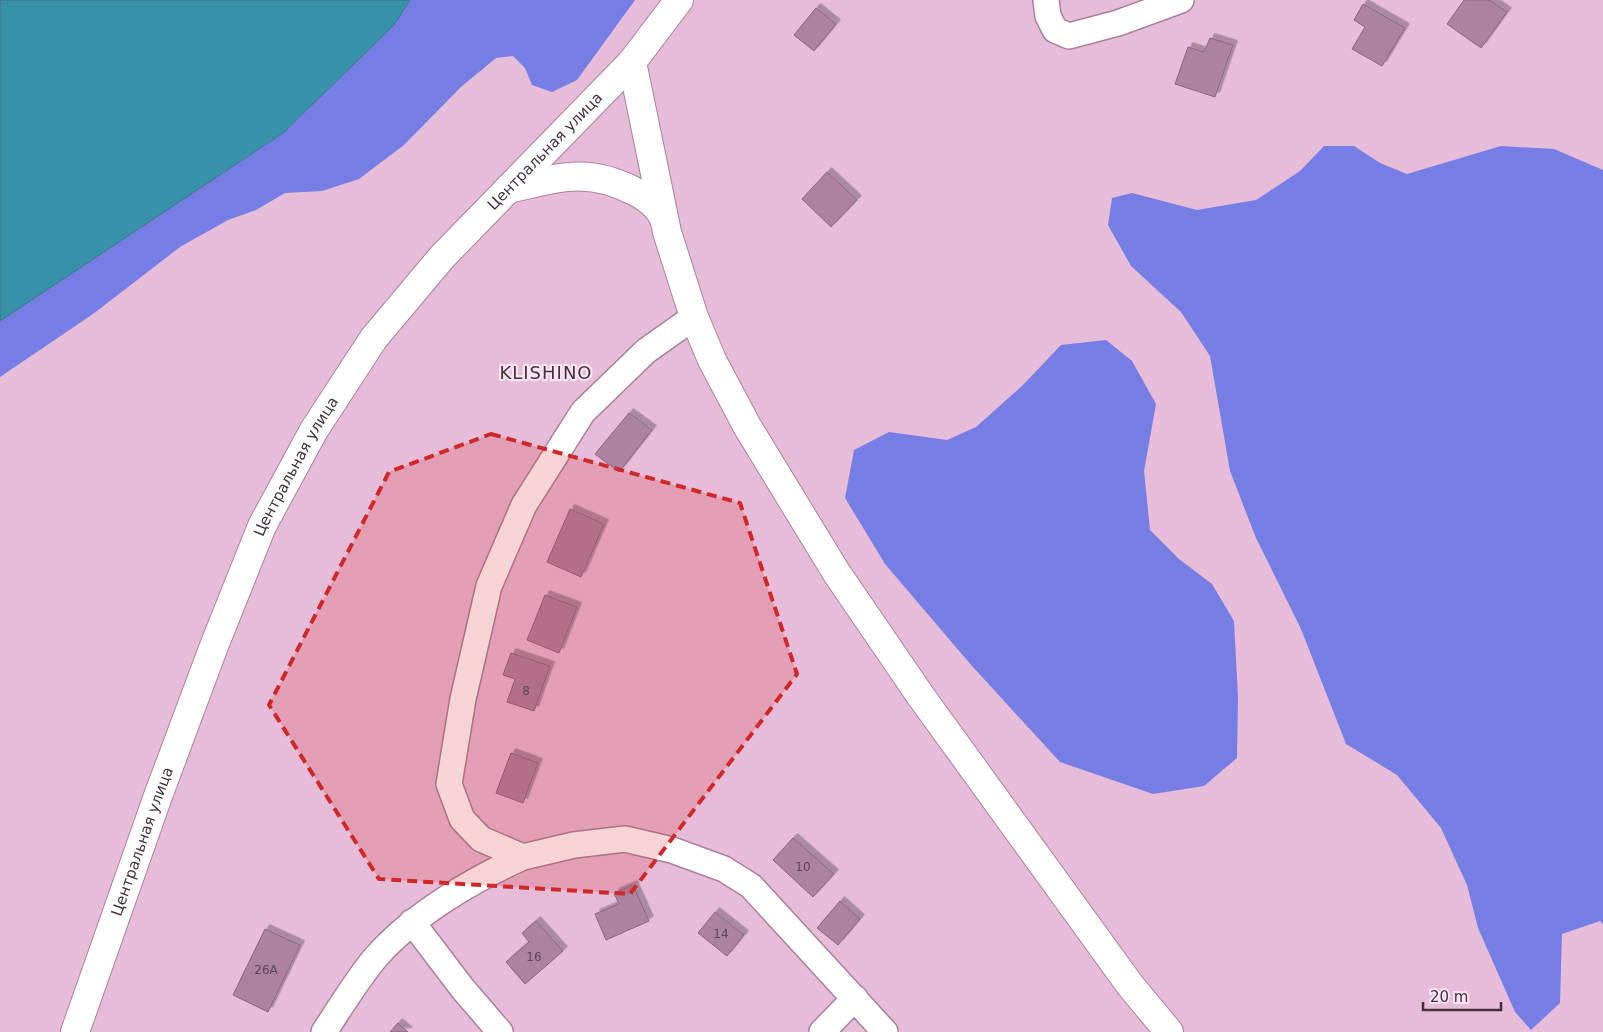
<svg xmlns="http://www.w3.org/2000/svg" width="1603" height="1032" font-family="'DejaVu Sans',sans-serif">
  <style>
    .forest { fill: #767ee4 }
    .water { fill: #3791a8; stroke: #3a7488 }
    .building { fill: #ab839f; stroke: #89637e; filter: url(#shadow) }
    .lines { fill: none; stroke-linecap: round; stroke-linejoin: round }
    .minor-casing { stroke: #a9819d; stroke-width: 28 }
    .major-casing { stroke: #a9819d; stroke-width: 30 }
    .minor { stroke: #fff; stroke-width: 25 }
    .major { stroke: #fff; stroke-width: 28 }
    .marked { fill: #cf2829; fill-opacity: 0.2; stroke: #cf2829; stroke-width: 4; stroke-dasharray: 10 6; stroke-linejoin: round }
    .labels { text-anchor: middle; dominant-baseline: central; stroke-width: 4.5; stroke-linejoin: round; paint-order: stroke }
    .number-label { font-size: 12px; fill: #5c4656 }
    .street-label { font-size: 15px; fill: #42313d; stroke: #fae4f3 }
    .quarter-label { font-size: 18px; letter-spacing: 1px; fill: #42313d; stroke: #fae4f3 }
  </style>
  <defs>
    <filter id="shadow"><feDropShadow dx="4.5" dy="-4.5" stdDeviation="0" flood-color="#0004"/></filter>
  </defs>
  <rect width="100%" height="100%" fill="#e6bcd9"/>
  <path class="forest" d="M410,0H635L577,80L552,92L532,85L525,68L513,56L496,58L461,87L404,145L359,179L322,191L285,193L256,210L228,220L180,247L93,314L0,377V321L283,133L394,25Z
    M1324,146H1354L1380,163L1407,174L1501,146L1554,149L1603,170V924L1600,921L1562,934L1560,1003L1531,1030L1515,1012L1478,928L1467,885L1441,828L1397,775L1346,744L1301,629L1256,538L1230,471L1210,356L1181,312L1131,266L1108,225L1112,198L1132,193L1197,210L1256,200L1300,171Z
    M1106,340L1132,361L1156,404L1144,471L1150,530L1179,559L1212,584L1234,621L1238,697L1237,758L1204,786L1153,794L1060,762L972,666L885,564L845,498L854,450L889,432L947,440L976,427L1022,386L1061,345Z"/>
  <path class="water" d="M0,0H410L394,25L283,133L0,321Z"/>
  <path class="building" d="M1464,0H1489L1507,12L1481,48L1447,24Z
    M1363,4L1405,28L1382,66L1352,49L1365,27L1354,20Z
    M816,8L836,24L814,51L794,35Z
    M1210,38L1233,45L1215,97L1175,84L1188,47L1204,52Z
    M827,172L857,200L831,227L802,199Z
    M629,413L652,430L619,472L595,454Z
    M570,509L604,524L581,577L547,562Z
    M545,595L577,607L559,653L527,640Z
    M511,653L550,666L534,711L507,702L515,679L503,675Z
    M511,753L538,763L523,803L496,793Z
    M793,838L834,874L813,897L773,860Z
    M633,885L649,921L606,940L595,914L619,904L614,893Z
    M840,901L860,919L838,945L817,928Z
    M715,912L744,935L727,956L698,933Z
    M536,921L563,951L525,984L506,962L529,942L522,933Z
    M265,929L300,945L268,1012L233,995Z
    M398,1023L408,1032H390Z"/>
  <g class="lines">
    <g class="minor-casing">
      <path id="minor" d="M1046,0L1048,16L1055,30L1069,36L1118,23L1181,0
        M694,317L646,351L583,412L524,505L489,586L463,699L449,784L462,819L481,839L523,857L574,845L625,839L672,850L724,869L751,886L885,1032
        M412,922L463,989L500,1032
        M324,1032C340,1008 358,978 376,957C413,915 472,880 523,857
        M822,1032L855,998"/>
    </g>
    <g class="major-casing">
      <g id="major">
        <path d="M632,62L667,232L694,317L712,360L747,426L836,572L920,695L1130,985L1169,1032"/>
        <path d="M508,189C558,178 587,166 636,192C649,199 661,208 665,222"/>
        <path id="s1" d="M75,1032L158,796L214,646L262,526L314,430L374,338L442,257L632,62L679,0"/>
      </g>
    </g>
    <use href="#minor" class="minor"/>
    <use href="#major" class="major"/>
  </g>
  <path class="marked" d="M491,434L740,503L797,674L630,894L379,879L269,705L389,472Z"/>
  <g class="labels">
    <g class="number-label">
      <text x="526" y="691">8</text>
      <text x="803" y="867">10</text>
      <text x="721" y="934">14</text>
      <text x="534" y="957">16</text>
      <text x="266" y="970">26А</text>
    </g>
    <g class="street-label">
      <text stroke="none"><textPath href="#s1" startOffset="1012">Центральная улица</textPath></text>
      <text stroke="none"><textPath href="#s1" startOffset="608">Центральная улица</textPath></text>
      <text stroke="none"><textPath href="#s1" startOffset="202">Центральная улица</textPath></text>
    </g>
    <g class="quarter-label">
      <text x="546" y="372">KLISHINO</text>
    </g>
  </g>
  <path d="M1423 1002v8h78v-8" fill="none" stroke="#42313d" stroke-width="2.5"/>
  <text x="1430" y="1002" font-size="15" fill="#42313d" stroke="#fae4f3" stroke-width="4" paint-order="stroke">20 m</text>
</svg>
